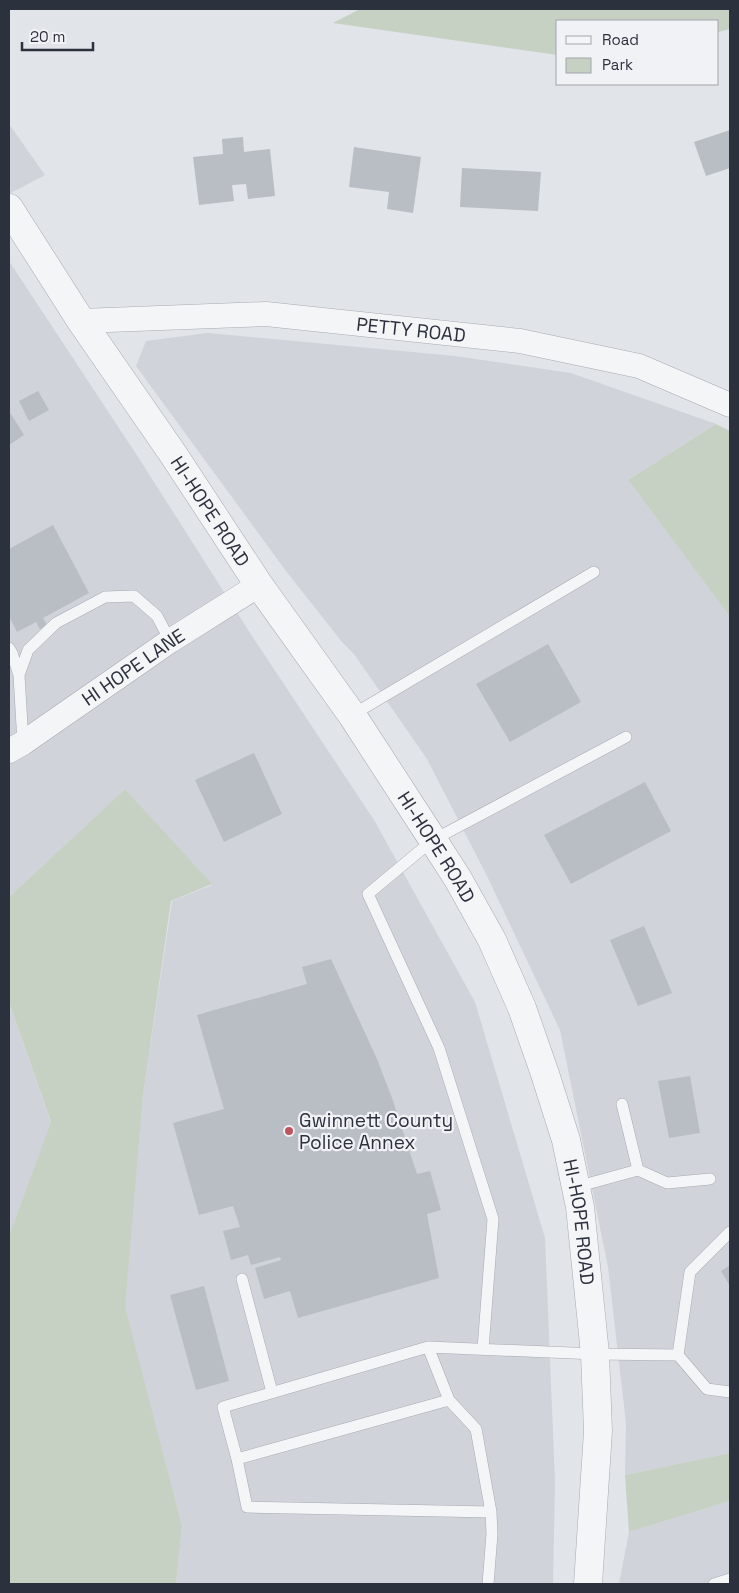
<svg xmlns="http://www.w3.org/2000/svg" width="739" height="1593" font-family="'Space Grotesk',sans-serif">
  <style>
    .built { fill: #d0d3da }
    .green { fill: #c6d1c3 }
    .building { fill: #b9bdc4 }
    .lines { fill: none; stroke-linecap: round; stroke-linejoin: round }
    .service-casing { stroke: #a7abb2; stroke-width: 12 }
    .minor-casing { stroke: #a7abb2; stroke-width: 25 }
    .tertiary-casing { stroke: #a7abb2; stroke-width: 29 }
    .service { stroke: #f4f5f7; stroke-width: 11 }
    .minor { stroke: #f4f5f7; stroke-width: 24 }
    .tertiary { stroke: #f4f5f7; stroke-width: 28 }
    .poi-dot { fill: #be555d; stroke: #f1f2f6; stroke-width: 2 }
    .labels { text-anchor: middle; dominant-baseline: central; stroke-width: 4.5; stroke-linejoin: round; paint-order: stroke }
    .street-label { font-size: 19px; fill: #2c313e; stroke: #f1f2f6 }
    .poi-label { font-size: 19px; fill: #2c313e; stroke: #f1f2f6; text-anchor: start }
  </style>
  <rect width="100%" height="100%" fill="#e1e4e8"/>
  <path class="built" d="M9,124L45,175L9,194Z
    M9,261L140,460L252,636L374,820L475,1002L545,1238L555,1481L553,1584H176L182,1526L124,1307L143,1095L172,901L212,885L125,789L9,897Z
    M208,333L455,356L571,373L716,424L628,480L730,617V1453L625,1475L626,1423L608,1267L560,1030L487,876L427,759L354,654L342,642L286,571L136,366L146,341Z
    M9,1002L51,1123L9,1236Z
    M730,1501V1584H619L629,1532Z"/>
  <path class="green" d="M360,9H730V29L718,32V21H558V55L333,23Z
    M716,424L730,431V617L628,480Z
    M125,789L212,884L171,901L143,1095L125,1307L182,1526L176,1584H9V1236L51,1122L9,1002V897Z
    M730,1453V1501L629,1532L625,1475Z"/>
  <path class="building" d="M730,130V168L706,176L694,142Z
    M243,137L244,152L270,149L275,196L248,199L246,184L232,185L234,201L199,205L193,157L223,154L222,139Z
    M354,147L421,157L413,213L387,209L389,192L349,187Z
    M462,168L541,172L538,211L460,207Z
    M38,391L49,410L29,421L19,401Z
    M9,411L24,435L9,445Z
    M53,525L89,593L43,618L47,625L40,629L36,622L17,632L9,616V549Z
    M548,644L581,702L510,742L476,684Z
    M254,753L282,814L224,842L195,780Z
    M645,782L671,831L571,884L544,835Z
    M644,926L672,993L638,1006L610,940Z
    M331,959L377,1059L392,1098L417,1174L430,1171L441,1210L427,1214L439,1278L298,1318L290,1291L264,1299L255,1268L281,1260L280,1257L251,1265L248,1255L231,1260L223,1231L240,1227L233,1206L199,1215L173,1123L224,1109L197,1015L307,984L302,967Z
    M690,1076L700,1133L669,1138L658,1081Z
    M730,1265V1286L721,1271Z
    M204,1286L229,1381L196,1390L170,1295Z"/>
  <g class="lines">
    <g class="service-casing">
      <path id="service" d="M9,648L12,653L19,675
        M352,715L594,572
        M23,743L19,675L28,650L56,623L105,597L134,596L157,616L170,641
        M638,1170L667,1183L710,1179
        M576,1187L638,1170L622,1104
        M730,1232L690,1272L678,1355L707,1389L730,1392
        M242,1279L272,1392
        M428,1347L449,1400L237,1459L247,1507L491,1512L492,1534L488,1584
        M483,1349L493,1219L439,1048L368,894L433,840L626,737
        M449,1400L476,1429L491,1512
        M237,1459L223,1407L428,1347L595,1354L678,1355
        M714,1584L730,1579"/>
    </g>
    <g class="minor-casing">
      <g id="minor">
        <path id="s1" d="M81,321L266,314L520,341L639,366L730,405"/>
        <path id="s2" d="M9,751L23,743L170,641L259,585"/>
      </g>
    </g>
    <g class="tertiary-casing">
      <g id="tertiary">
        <path id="s3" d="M9,208L81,321L173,454L259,585L352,715L433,840L458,879L492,940L522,1008L545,1074L566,1140L580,1207L595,1354L598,1431L588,1584"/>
      </g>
    </g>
    <use href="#service" class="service"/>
    <use href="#minor" class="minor"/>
    <use href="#tertiary" class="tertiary"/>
  </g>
  <circle class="poi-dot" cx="289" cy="1131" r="5"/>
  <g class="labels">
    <g class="street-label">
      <text stroke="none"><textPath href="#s1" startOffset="331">PETTY ROAD</textPath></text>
      <text stroke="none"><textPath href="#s3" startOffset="364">HI-HOPE ROAD</textPath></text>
      <text stroke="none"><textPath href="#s2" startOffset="150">HI HOPE LANE</textPath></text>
      <text stroke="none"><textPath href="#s3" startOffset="769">HI-HOPE ROAD</textPath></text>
      <text stroke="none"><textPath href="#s3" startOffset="1174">HI-HOPE ROAD</textPath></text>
    </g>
    <g class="poi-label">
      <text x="299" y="1120">Gwinnett County<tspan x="299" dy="22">Police Annex</tspan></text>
    </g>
  </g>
  <rect width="739" height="1593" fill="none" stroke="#2c313e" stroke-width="20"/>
  <rect x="556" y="20" width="162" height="65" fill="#f1f2f6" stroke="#a2a5ac"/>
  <rect x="566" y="36" width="25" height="8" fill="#f4f5f7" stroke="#a2a5ac"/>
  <text x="602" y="45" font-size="15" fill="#2c313e">Road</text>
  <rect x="566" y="58" width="25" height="15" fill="#c6d1c3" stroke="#a2a5ac"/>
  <text x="602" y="70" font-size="15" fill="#2c313e">Park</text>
  <path d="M22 42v8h71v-8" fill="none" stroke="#2c313e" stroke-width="2.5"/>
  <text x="30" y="42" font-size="15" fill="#2c313e" stroke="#f1f2f6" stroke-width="4" paint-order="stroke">20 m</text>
</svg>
